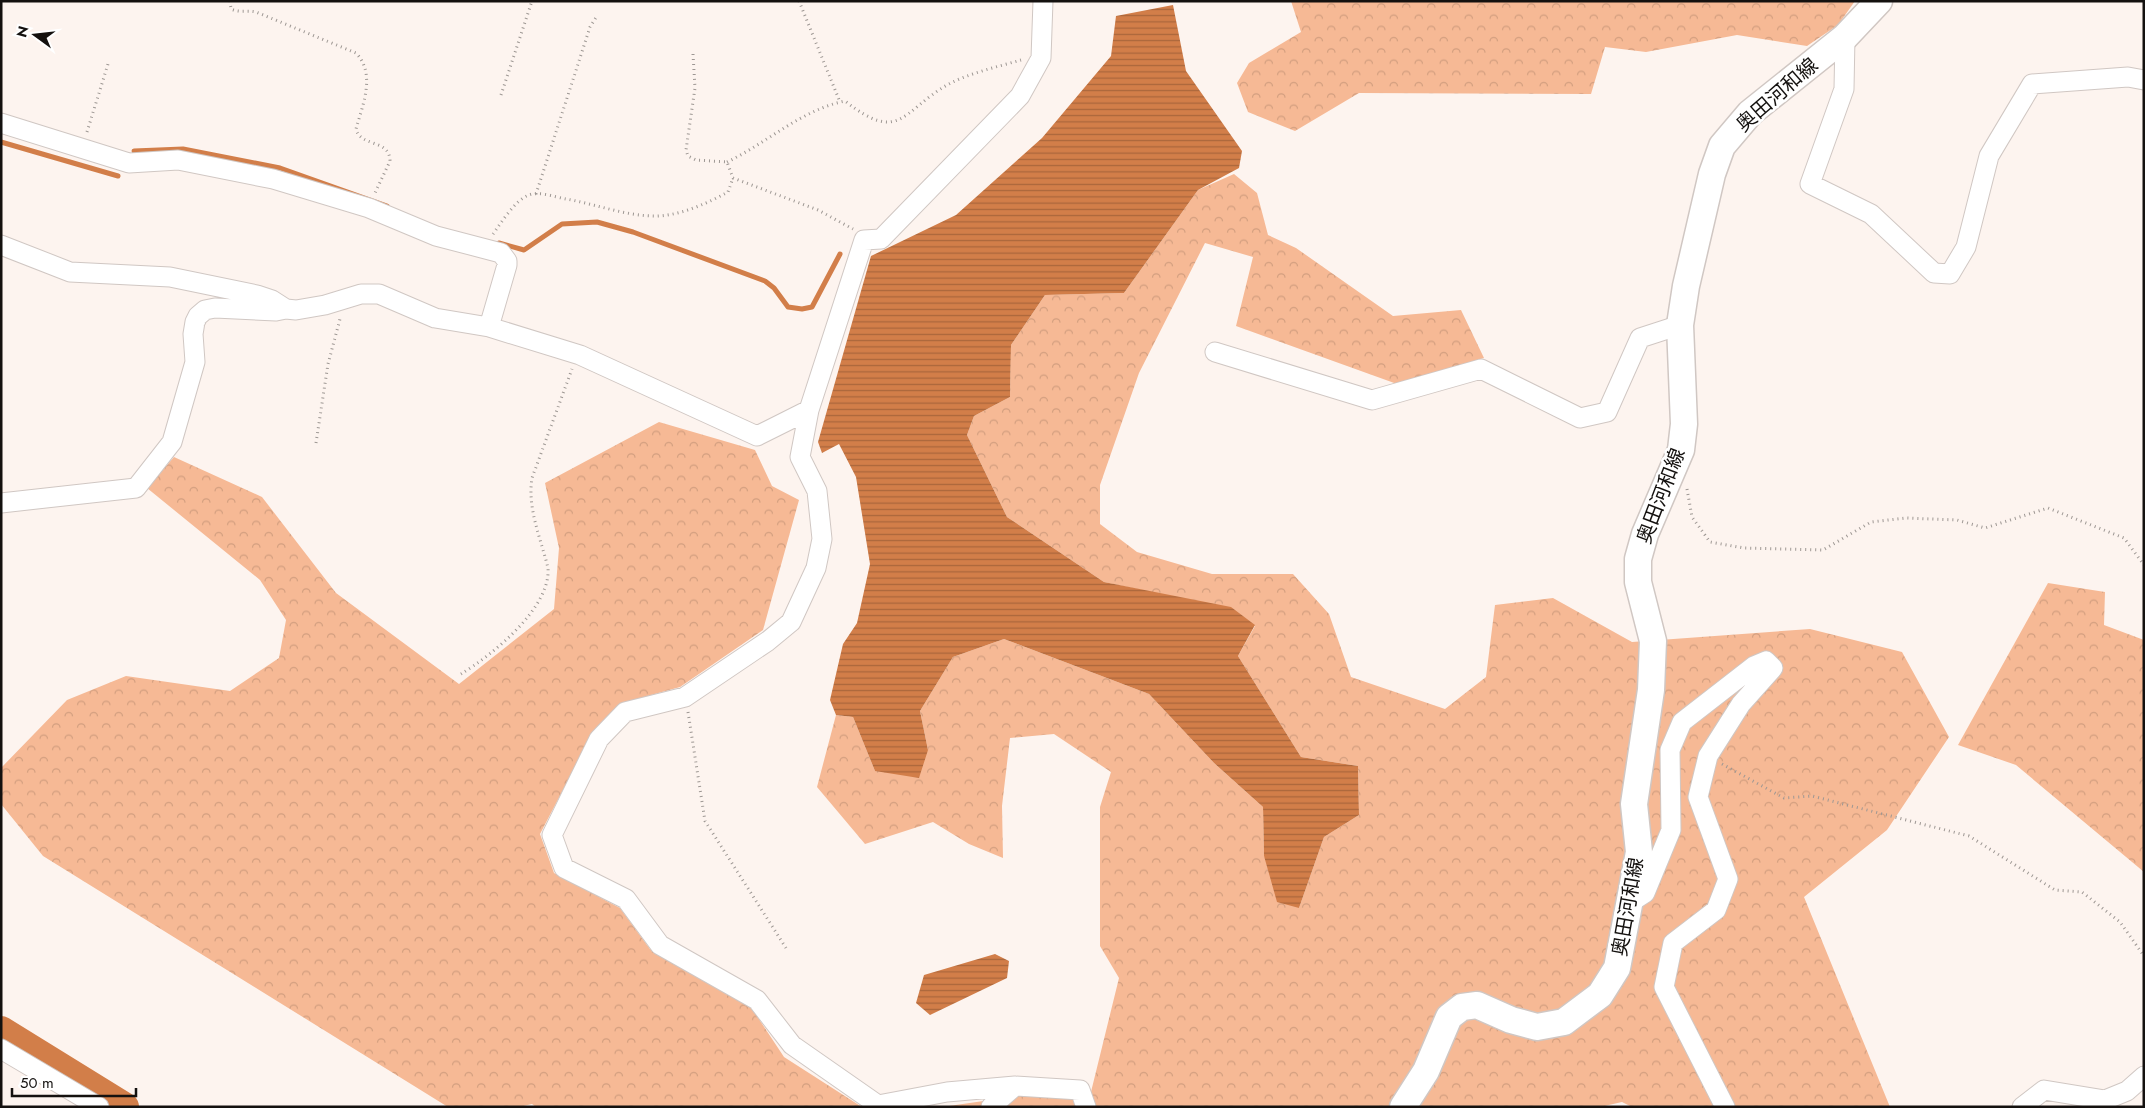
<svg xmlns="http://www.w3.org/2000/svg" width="2145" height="1108" font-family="Jost,'Noto Sans JP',sans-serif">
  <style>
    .forest { fill: url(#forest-crowns) }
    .water { fill: url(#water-rules) }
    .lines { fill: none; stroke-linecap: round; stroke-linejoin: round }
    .stream { stroke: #d27e49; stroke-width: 5 }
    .river { stroke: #d27e49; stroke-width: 30 }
    .street-casing { stroke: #d0c7c3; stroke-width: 21 }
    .secondary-casing { stroke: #d0c7c3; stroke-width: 29 }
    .path { stroke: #9d9793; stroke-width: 3; stroke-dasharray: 1 4; stroke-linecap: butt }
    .street { stroke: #fff; stroke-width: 19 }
    .secondary { stroke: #fff; stroke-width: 26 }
    .labels { text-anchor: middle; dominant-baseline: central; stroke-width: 5; stroke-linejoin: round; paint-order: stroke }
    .street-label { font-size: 20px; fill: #14110f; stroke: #fff }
  </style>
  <defs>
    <pattern id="forest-crowns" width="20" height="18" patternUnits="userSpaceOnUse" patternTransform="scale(1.25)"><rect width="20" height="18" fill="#f6b995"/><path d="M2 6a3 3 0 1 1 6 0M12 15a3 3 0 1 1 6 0" fill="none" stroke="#d29e7f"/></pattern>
    <pattern id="water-rules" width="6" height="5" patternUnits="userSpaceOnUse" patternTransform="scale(1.25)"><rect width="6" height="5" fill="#d27e49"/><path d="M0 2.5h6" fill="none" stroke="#a9663b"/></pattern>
  </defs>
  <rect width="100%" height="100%" fill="#fdf4ef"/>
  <path class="forest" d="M1291,1H1855L1838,25L1807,46L1737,35L1646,52L1605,47L1591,94L1359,93L1295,131L1248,112L1237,83L1249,63L1301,32Z
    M1234,174L1257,193L1268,235L1296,248L1393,316L1461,310L1484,358L1397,384L1236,326L1253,257L1205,243L1139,373L1100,485V524L1137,552L1212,574H1293L1329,614L1351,677L1445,709L1486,677L1495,605L1553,598L1632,642L1810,629L1902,652L1949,737L1887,830L1804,897L1890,1107H1632L1622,1102L1600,1107H942L1018,1096H1090L1119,978L1100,946V807L1111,772L1054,734L1010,738L1002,806L1003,858L969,844L933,822L865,844L817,787L836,715L853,717L875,771L928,750L920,711L953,657L1004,639L1149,694L1214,763L1263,807L1264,856L1299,908L1324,837L1359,815L1358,766L1301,757L1238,656L1255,626L1165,595L1104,582L1007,517L967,435L974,416L1010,397L1011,345L1045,295L1124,293L1198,190Z
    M659,422L755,450L772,486L799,500L763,630L680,687L619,704L590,738L540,834L554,873L620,908L650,949L749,1004L784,1057L862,1107H536L532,1104L519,1107H448L43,856L1,804V768L67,700L126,676L230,691L279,658L286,620L260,580L147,488L174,457L262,497L336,593L459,684L554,609L559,548L545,483Z
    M2048,583L2105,592L2104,625L2144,640V872L2016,765L1958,745Z"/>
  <path class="water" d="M1173,5L1186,71L1242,151L1239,168L1198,190L1124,293L1045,295L1011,345L1010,397L974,416L967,435L1007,517L1104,582L1231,607L1255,625L1238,656L1301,757L1358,766L1359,815L1324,837L1299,908L1277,902L1264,856L1263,807L1214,763L1149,694L1004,639L953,657L920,711L928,750L919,778L875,771L853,717L836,715L830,700L843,644L857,623L870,564L856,477L839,444L822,453L818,442L871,256L956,215L1042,138L1111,56L1116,16Z
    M995,954L1009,961L1007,978L930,1015L916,1003L924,975Z"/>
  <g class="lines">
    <path class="stream" d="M1,142L118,176
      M134,151L183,149L280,168L387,206
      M499,243L524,250L562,224L597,222L633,232L765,281L774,288L788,307L802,309L812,307L840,254"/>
    <path class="river" d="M1,1031L124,1107"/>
    <g class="street-casing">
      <path id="street" d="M1043,1L1041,58L1020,96L881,239L864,240L809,410L800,457L817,491L822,539L816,568L791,622L768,641L685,697L625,712L599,739L552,835L564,868L626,899L660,945L757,1000L792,1045L878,1105L947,1092L1015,1086L1080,1090L1086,1107
        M1845,37L1844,89L1810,184L1871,214L1934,273L1950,274L1966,247L1989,156L2032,84L2128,77L2144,80
        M1,123L129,163L178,160L273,179L369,208L436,236L501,253L507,261V265L489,327
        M1,245L70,272L170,277L257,295L272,300L286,309L296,310L325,305L361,294H379L435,318L489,327L580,355L757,436L809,410
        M1215,352L1372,400L1481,369L1580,418L1607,412L1640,338L1680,325
        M1,503L136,488L172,442L195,362L193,334L195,322L198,316L205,310L215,308L276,311L286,309
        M1628,904L1645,893L1671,830L1670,750L1682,722L1754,666L1766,661L1773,668L1741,704L1708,756L1698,797L1728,879L1716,910L1673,943L1664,987L1725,1107
        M1,1049L99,1107
        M991,1107L1015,1086
        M2022,1107L2044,1090L2105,1100L2127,1091L2144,1076"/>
    </g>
    <g class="secondary-casing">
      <path id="secondary" d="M1403,1107L1426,1071L1449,1017L1462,1007L1477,1005L1511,1020L1537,1027L1564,1022L1600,995L1617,968L1639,852L1634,804L1651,690L1653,641L1638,582V559L1645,534L1681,450L1684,424L1680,325L1686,286L1712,174L1722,146L1750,113L1845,37L1879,1"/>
    </g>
    <path class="path" d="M230,1L231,9C240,13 247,10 256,12L356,53C376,74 363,104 356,129C360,147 390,139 390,161L375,193
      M799,1L840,102
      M693,54L695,88L686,150L688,156L696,160L727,162L733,178L818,210L853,229
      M501,95L532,1
      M87,132L108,64
      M727,162C767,143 801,110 845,101C900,144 901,112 947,85C969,73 997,67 1021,60
      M536,194L590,27L597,16
      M493,234C501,223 516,199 529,195C539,191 555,197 566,199C595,204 623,215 652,216C677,217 706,204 728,192L733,178
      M316,443L328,364L340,319
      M1687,489L1692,517L1710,542L1744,548L1823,550L1871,522L1906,518L1957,520L1985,528L2048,508L2124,538L2144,565
      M461,674C492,655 551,608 548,568C541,539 527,508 532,478L572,369
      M688,712L705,821L786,948
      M1722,764L1784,798L1812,796L1969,836L2055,890L2082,892L2120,922L2144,956"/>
    <use href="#street" class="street"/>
    <use href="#secondary" class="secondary"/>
  </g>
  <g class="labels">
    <g class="street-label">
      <text transform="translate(1777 95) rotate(-41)">奥田河和線</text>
      <text transform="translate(1661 496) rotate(-69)">奥田河和線</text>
      <text transform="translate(1628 907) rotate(-80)">奥田河和線</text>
    </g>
  </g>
  <rect width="2145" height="1108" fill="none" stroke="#14110f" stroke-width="5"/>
  <g transform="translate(35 35) rotate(285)" stroke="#ffffff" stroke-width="4" paint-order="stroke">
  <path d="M0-4L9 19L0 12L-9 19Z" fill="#14110f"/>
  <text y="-8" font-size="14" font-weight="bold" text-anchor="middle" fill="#14110f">N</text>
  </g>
  <path d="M12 1088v8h124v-8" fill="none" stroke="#14110f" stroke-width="2.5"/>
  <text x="20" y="1088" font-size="15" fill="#14110f" stroke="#ffffff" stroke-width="4" paint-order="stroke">50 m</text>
</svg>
